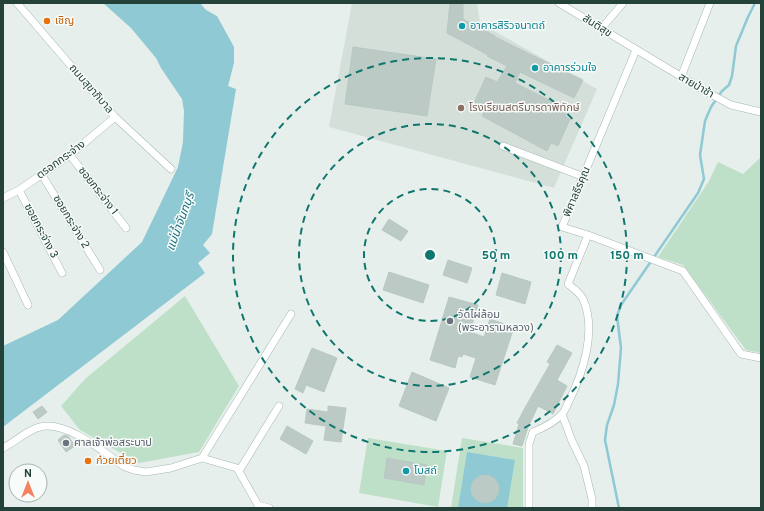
<svg xmlns="http://www.w3.org/2000/svg" width="764" height="511" font-family="Overpass,'Noto Sans Thai',sans-serif">
  <style>
    .built { fill: #d4dfda }
    .green { fill: #bfe0c8 }
    .water { fill: #8ec9d4 }
    .lines { fill: none; stroke-linecap: round; stroke-linejoin: round }
    .stream { stroke: #8ec9d4; stroke-width: 2.5 }
    .building { fill: #bbcac4; stroke: #b8c9c2 }
    .minor-casing { stroke: #a8b8b2; stroke-width: 8 }
    .minor { stroke: #fff; stroke-width: 7 }
    .ring { fill: none; stroke: #0f766e; stroke-width: 2; stroke-dasharray: 7 5 }
    .food-dot { fill: #e8710a; stroke: #f7fbf9; stroke-width: 1.5 }
    .culture-dot { fill: #0f9aa8; stroke: #f7fbf9; stroke-width: 1.5 }
    .education-dot { fill: #8d6e63; stroke: #f7fbf9; stroke-width: 1.5 }
    .worship-dot { fill: #6b7280; stroke: #f7fbf9; stroke-width: 1.5 }
    .labels { text-anchor: middle; dominant-baseline: central; stroke-width: 3; stroke-linejoin: round; paint-order: stroke }
    .food-label { font-size: 11px; fill: #c56008; stroke: #f7fbf9; text-anchor: start }
    .culture-label { font-size: 11px; fill: #0d838f; stroke: #f7fbf9; text-anchor: start }
    .street-label { font-size: 11px; fill: #24423a; stroke: #f7fbf9 }
    .education-label { font-size: 11px; fill: #785e54; stroke: #f7fbf9; text-anchor: start }
    .worship-label { font-size: 11px; fill: #5b616d; stroke: #f7fbf9; text-anchor: start }
    .water-label { font-size: 12px; font-style: italic; fill: #1c6f80; stroke: #f7fbf9 }
    .centre { fill: #0f766e; stroke: #f7fbf9; stroke-width: 2 }
    .ring-label { font-size: 12px; text-anchor: middle; font-weight: bold; fill: #0f766e; stroke: #f7fbf9; stroke-width: 3; stroke-linejoin: round; paint-order: stroke }
  </style>
  <rect width="100%" height="100%" fill="#e6efeb"/>
  <path class="built" d="M352,3H477L480,23L597,89L554,188L329,127Z"/>
  <path class="green" d="M761,157V353L746,350L683,265L658,257L709,181L718,162L743,174Z
    M185,296L239,386L199,452L139,463L80,430L61,406L85,379Z
    M368,438L447,451L438,507L359,493Z
    M462,438L523,448V508H451Z"/>
  <path class="water" d="M103,3H200L206,10L217,16L234,47V63L228,86L236,89L212,234L203,245L210,253L198,263L205,273L3,427V346L58,320L142,242L178,167L183,142L184,111L182,99L161,68L156,58L131,28Z
    M467,452L515,460L507,508H458Z"/>
  <g class="lines">
    <path class="stream" d="M619,508L605,440L607,425L614,405L618,384L621,348L617,316L621,305L698,193L704,179L700,155L705,121L711,107L722,91L729,85L732,76L736,46L748,17L755,3"/>
  </g>
  <path class="building" d="M450,3H463V19L495,36V37L583,80L574,98L520,72L515,83L567,109L565,116L570,119L558,146L551,143L547,151L482,116L485,111L473,105L486,77L497,82L507,66L487,56L488,55L447,33Z
    M353,47L436,59L427,116L345,104Z
    M389,219L408,231L401,241L382,230Z
    M448,260L472,268L467,283L443,275Z
    M389,272L429,285L423,303L383,290Z
    M502,273L531,282L525,304L496,295Z
    M449,297L478,305L470,332L484,337L490,319L514,327L495,385L470,377L476,358L463,354L462,357L458,356L455,368L430,360Z
    M557,345L572,353L557,380L567,386L553,414L538,406L528,427L522,446L513,444L519,424L517,423L526,406L550,364L547,362Z
    M312,348L337,358L324,392L306,385L303,393L295,389Z
    M412,372L449,388L436,421L399,406Z
    M42,406L47,412L38,419L33,412Z
    M328,406L346,408L341,442L324,440L326,426L305,423L307,409L328,412Z
    M287,426L313,441L306,454L280,439Z
    M64,435L68,436L75,446L66,452L58,440Z
    M387,458L427,465L424,485L384,478Z
    M471 489a14 14 0 1 1 28 0a14 14 0 1 1-28 0Z"/>
  <g class="lines">
    <g class="minor-casing">
      <path id="minor" d="M17,3L115,117L171,169
        M559,3L705,91L731,105L761,112
        M601,29L623,3
        M681,77L710,3
        M503,146L584,177
        M70,155L126,228
        M42,175L100,270
        M19,190L62,273
        M3,198L19,190L70,155L115,117
        M588,235L683,271L741,354L761,358
        M3,252L28,305
        M562,414L572,441L584,466L592,499V508
        M3,448C15,442 27,430 40,427C66,420 105,453 125,467L134,470L146,472L171,468L202,458L237,468L258,505L269,508
        M202,458L291,314
        M239,471L279,406
        M529,508V444L533,432C543,428 554,423 562,414C565,411 567,405 569,401C583,373 597,330 583,299C580,293 573,288 568,284L588,235L562,227L636,50"/>
    </g>
    <use href="#minor" class="minor"/>
  </g>
  <g class="ring">
    <circle cx="430" cy="255" r="66"/>
    <circle cx="430" cy="255" r="131"/>
    <circle cx="430" cy="255" r="197"/>
  </g>
  <g class="food-dot">
    <circle cx="47" cy="21" r="4"/>
    <circle cx="88" cy="461" r="4"/>
  </g>
  <g class="culture-dot">
    <circle cx="462" cy="26" r="4"/>
    <circle cx="535" cy="68" r="4"/>
    <circle cx="406" cy="471" r="4"/>
  </g>
  <circle class="education-dot" cx="461" cy="108" r="4"/>
  <g class="worship-dot">
    <circle cx="450" cy="321" r="4"/>
    <circle cx="66" cy="443" r="4"/>
  </g>
  <g class="labels">
    <g class="food-label">
      <text x="55" y="21">เชิญ</text>
      <text x="96" y="461">ก๋วยเตี๋ยว</text>
    </g>
    <g class="culture-label">
      <text x="470" y="26">อาคารสิริวจนาตถ์</text>
      <text x="543" y="68">อาคารร่วมใจ</text>
      <text x="414" y="471">โบสถ์</text>
    </g>
    <g class="street-label">
      <text transform="translate(597 26) rotate(32)">สันติสุข</text>
      <text transform="translate(696 86) rotate(30)">สายป่าช้า</text>
      <text transform="translate(91 89) rotate(49)">ถนนสุขาภิบาล</text>
      <text transform="translate(61 160) rotate(-36)">ตรอกกระจ่าง</text>
      <text transform="translate(98 191) rotate(52)">ซอยกระจ่าง 1</text>
      <text transform="translate(577 192) rotate(-67)">พิศาลธีรคุณ</text>
      <text transform="translate(71 222) rotate(59)">ซอยกระจ่าง 2</text>
      <text transform="translate(41 231) rotate(62)">ซอยกระจ่าง 3</text>
    </g>
    <g class="education-label">
      <text x="469" y="108">โรงเรียนสตรีมารดาพิทักษ์</text>
    </g>
    <g class="worship-label">
      <text x="458" y="315">วัดไผ่ล้อม<tspan x="458" dy="13">(พระอารามหลวง)</tspan></text>
      <text x="74" y="443">ศาลเจ้าพ่อสระบาป</text>
    </g>
    <g class="water-label">
      <text transform="translate(181 222) rotate(-70)">แม่น้ำจันทบุรี</text>
    </g>
  </g>
  <circle cx="430" cy="255" r="6" class="centre"/>
  <g class="ring-label">
    <text x="496" y="259">50 m</text>
    <text x="561" y="259">100 m</text>
    <text x="627" y="259">150 m</text>
  </g>
  <rect width="764" height="511" fill="none" stroke="#24423a" stroke-width="8"/>
  <g transform="translate(28 483)"><circle r="19" fill="#f7fbf9" stroke="#a3b1ad"/>
  <path d="M0-3L7 15L0 10L-7 15Z" fill="#f4845f"/>
  <text y="-6" font-size="11" font-weight="bold" text-anchor="middle" fill="#24423a">N</text>
  </g>
</svg>
